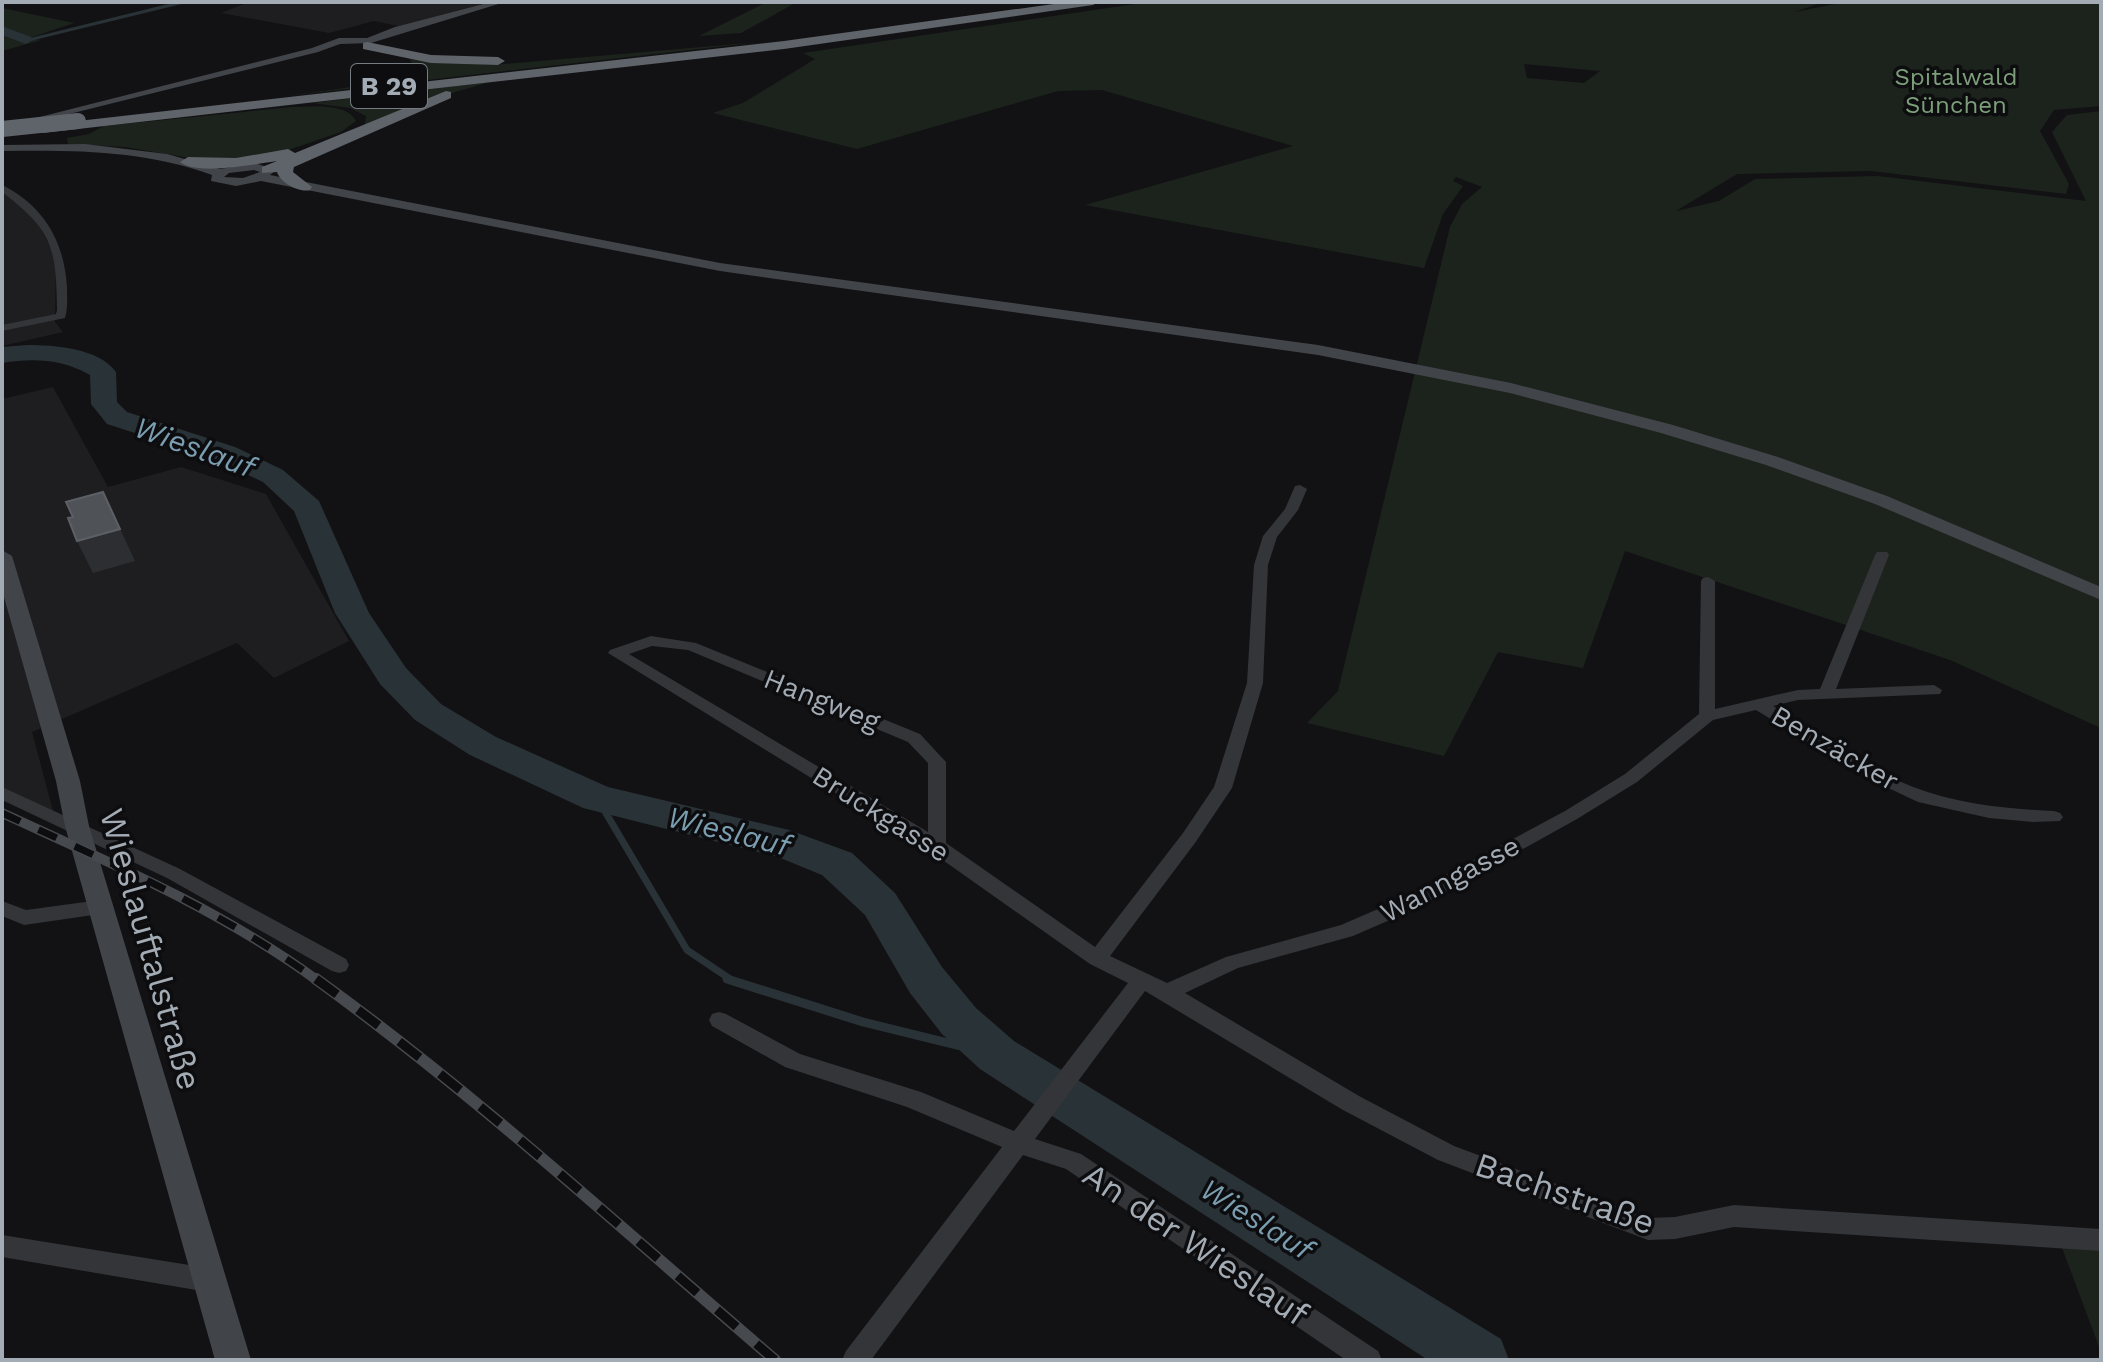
<svg xmlns="http://www.w3.org/2000/svg" width="2103" height="1362" font-family="'Work Sans',sans-serif">
  <style>
    .built { fill: #1e1e21 }
    .green { fill: #1c231c; fill-rule: evenodd }
    .lines { fill: none; stroke-linecap: round; stroke-linejoin: round }
    .stream-far1 { stroke: #293237; stroke-width: 7 }
    .stream { stroke: #293237; stroke-width: 9 }
    .canal { fill: #293237; fill-rule: evenodd }
    .river { fill: #293237; fill-rule: evenodd }
    .street { fill: #333539; fill-rule: evenodd }
    .secondary { fill: #414449; fill-rule: evenodd }
    .highway { fill: #5f636a; fill-rule: evenodd }
    .rail-far1-casing { stroke: #46494e; stroke-width: 10 }
    .rail-casing { stroke: #46494e; stroke-width: 12 }
    .rail-far1 { stroke: #0d0d0f; stroke-width: 7; stroke-dasharray: 20; stroke-linecap: butt }
    .rail { stroke: #0d0d0f; stroke-width: 9; stroke-dasharray: 26; stroke-linecap: butt }
    .highway-bridge { stroke: #5f636a; stroke-width: 16 }
    .shaded-wall { fill: #2c2e31 }
    .building { fill: #4f5257; stroke: #5c6066; stroke-width: 2 }
    .labels { text-anchor: middle; dominant-baseline: central; stroke-width: 7; stroke-linejoin: round; paint-order: stroke }
    .far-park-label { font-size: 24px; fill: #7c9f7a; stroke: #0d0d0f }
    .shield { fill: #0d0d0f; stroke: #767c82; stroke-width: 2 }
    .shield-label { font-size: 26px; font-weight: bold; fill: #a3abb4 }
    .street-label { font-size: 28px; fill: #a3abb4; stroke: #0d0d0f }
    .water-label { font-size: 30px; font-style: italic; fill: #7a9db0; stroke: #0d0d0f }
    .near-street-label { font-size: 34px; fill: #a3abb4; stroke: #0d0d0f }
  </style>
  <rect width="100%" height="100%" fill="#121214"/>
  <path class="built" d="M249,2H491L399,26L374,21L329,33L221,13Z
    M2,192L32,213L56,256L55,322L63,332L2,346Z
    M53,387L108,487L181,467L266,494L349,641L274,678L237,643L32,732L56,822L2,800V399Z"/>
  <path class="green" d="M767,2H797L741,33L699,36Z
    M1149,2H1823L1795,12L1845,2H2101V106L2054,110L2040,131L2069,184L2066,194L1871,171L1737,174L1676,211L1719,201L1755,179L1878,176L2086,201L2052,132L2067,115L2101,111V728L1950,660L1625,551L1583,668L1498,652L1444,756L1307,723L1338,691L1450,227L1462,204L1482,187L1456,177L1453,181L1463,186L1443,214L1424,268L1085,205L1293,146L1102,90L1058,91L857,149L713,113L743,103L815,59L803,53ZM1524,64L1600,71L1584,83L1527,78Z
    M2,8L74,23L29,38L41,40L2,51Z
    M760,42L286,96C320,90 387,88 412,64L410,59L492,65Z
    M490,82L410,105L356,131L365,124L366,116L350,108L312,103Z
    M292,107C311,107 347,102 356,121L341,132L268,157L208,161L125,147L68,144L67,138L89,134L104,126Z
    M2061,1245L2101,1247V1352Z"/>
  <g class="lines">
    <path class="stream-far1" d="M597,798L687,950L733,981"/>
    <path class="stream" d="M727,979L863,1022L997,1055"/>
    <path class="canal" d="M176,2H190L26,42L22,40Z"/>
    <path class="river" d="M2,26L31,37L33,40L26,44L2,35Z
      M28,345C54,345 99,348 116,372L117,402L127,412L235,447L283,470L319,501L369,613L406,668L441,704L496,737L608,787L789,830L852,853L895,893L942,967L976,1008L1014,1041L1501,1339L1509,1360H1428L980,1069L942,1034L910,993L865,915L822,875L778,857L583,808L470,755L415,720L380,684L335,613L294,511L263,482L215,459L107,424L91,404L90,375C62,359 33,358 2,363V347Z"/>
    <path class="street" d="M2,185C44,206 64,241 67,287C67,298 68,308 65,318L2,331V325L56,314L57,310C56,247 53,231 2,192Z
      M1300,485L1307,489L1298,510L1277,537L1268,565L1263,683L1232,788L1195,843L1110,956L1167,983L1226,957L1341,925L1401,899L1565,811L1625,774L1699,714L1701,581L1703,578L1708,577L1715,581V709L1798,690L1820,689L1875,555L1877,552H1887L1889,555L1836,689L1934,685L1942,690L1940,694L1798,700L1773,706C1819,733 1863,767 1913,787C1958,804 2006,809 2054,811L2060,813L2063,817L2060,821L2033,822L1989,818L1918,802L1863,776L1756,710L1713,720L1637,782L1577,819L1415,909L1353,936L1238,968L1185,993L1359,1096L1454,1146L1648,1218L1675,1217L1734,1205L2101,1229V1251L1734,1227L1675,1239L1648,1240L1438,1160L1343,1110L1145,991L1035,1139L1081,1154L1378,1351L1382,1360H1346L1066,1169L1023,1155L871,1360H842L846,1351L1002,1147L907,1107L785,1067L712,1026L709,1020L712,1014L719,1012L726,1014L800,1054L921,1092L1014,1131L1128,983L1090,964L930,851L608,653L610,650L651,636L696,643L920,734L946,762V843L1095,947L1183,833L1214,787L1247,683L1254,565L1263,536L1285,509L1295,486ZM652,646L688,650L908,742L928,763V832L629,654Z
      M2,787L180,869L346,959L349,965L346,971L339,973L332,971L167,878L2,800Z
      M100,900L107,902L110,907L107,912L100,914L24,925L2,916V901L26,910Z
      M2,1235L208,1268L217,1272L220,1280L217,1288L208,1292L2,1257Z"/>
    <path class="secondary" d="M491,2H505L371,43L340,44L318,52L9,129L4,126L312,48L339,38H367L395,27Z
      M85,144L167,154L220,169L255,163L273,169L275,171L270,175L720,263L1318,345L1511,383L1673,425L1778,457L1887,496L2101,587V600L1875,504L1766,465L1661,433L1510,393L1318,355L720,271L261,181L236,186L211,181L212,175C144,150 74,150 2,151V145ZM254,170L260,172L243,178L224,177L229,173Z
      M2,550L12,556L80,781L89,826L251,1360H215L65,826L56,781L2,590Z"/>
    <path class="highway" d="M1068,2H1099L1093,5L784,49L43,133L36,129L43,125L784,41Z
      M367,42L431,55L498,57L505,61L498,65L431,63L363,49V43Z
      M446,91L451,92V98L294,167L293,172L312,187L310,190C298,193 280,182 277,172L262,173V167L277,161C255,164 197,176 180,162L188,157L236,158L288,149L295,153Z"/>
    <g class="rail-far1-casing">
      <path id="rail-far1" d="M2,813C111,863 221,910 318,981"/>
    </g>
    <g class="rail-casing">
      <path id="rail" d="M316,979C477,1095 624,1231 775,1360"/>
    </g>
    <use href="#rail-far1" class="rail-far1"/>
    <use href="#rail" class="rail"/>
    <path class="highway-bridge" d="M2,129L78,121"/>
  </g>
  <path class="shaded-wall" d="M103,492L135,561L93,573L77,541Z"/>
  <path class="building" d="M103,492L120,529L77,541L68,518L73,517L66,502Z"/>
  <g class="labels">
    <g class="far-park-label">
      <text x="1956" y="77">Spitalwald<tspan x="1956" dy="28">Sünchen</tspan></text>
    </g>
    <rect class="shield" x="351" y="64" width="76" height="44" rx="6"/>
    <g class="shield-label">
      <text x="389" y="86">B 29</text>
    </g>
    <g class="street-label">
      <text transform="translate(822 700) rotate(22)">Hangweg</text>
      <text transform="translate(1835 748) rotate(30)">Benzäcker</text>
      <text transform="translate(881 814) rotate(32)">Bruckgasse</text>
      <text transform="translate(1450 879) rotate(-28)">Wanngasse</text>
    </g>
    <g class="water-label">
      <text transform="translate(195 447) rotate(20)">Wieslauf</text>
      <text transform="translate(729 831) rotate(14)">Wieslauf</text>
      <text transform="translate(1257 1219) rotate(32)">Wieslauf</text>
    </g>
    <g class="near-street-label">
      <text transform="translate(151 949) rotate(74)">Wieslauftalstraße</text>
      <text transform="translate(1565 1193) rotate(19)">Bachstraße</text>
      <text transform="translate(1196 1244) rotate(34)">An der Wieslauf</text>
    </g>
  </g>
  <rect width="2103" height="1362" fill="none" stroke="#a3abb4" stroke-width="8"/>
</svg>
